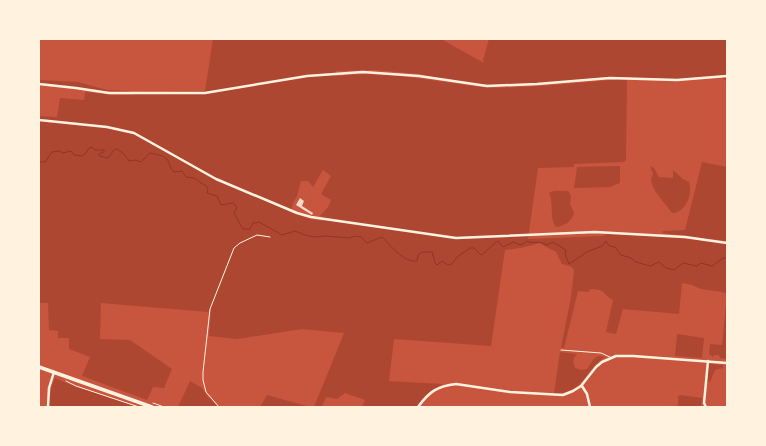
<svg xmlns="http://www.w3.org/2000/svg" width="766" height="446" font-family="Barlow,sans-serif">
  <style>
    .green { fill: #ae4732; fill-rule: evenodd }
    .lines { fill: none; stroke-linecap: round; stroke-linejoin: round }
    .stream { stroke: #8f3625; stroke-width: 1 }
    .building { fill: #f7dbc8 }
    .path { stroke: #fff3e0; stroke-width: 1 }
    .service { stroke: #fff3e0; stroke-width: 1 }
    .minor { stroke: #fff3e0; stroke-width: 2.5 }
    .primary { stroke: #fff3e0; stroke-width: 3.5 }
  </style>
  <rect width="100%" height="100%" fill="#c8553d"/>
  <path class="green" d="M213,39H441L484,63L483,60L489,39H727V81L722,78L721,76L677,79L611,77L544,83L488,85L440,79L419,74L375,70L336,71L335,76L366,74L402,76L480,87L494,88L542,86L611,80H626L627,81L626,160L624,162L574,164V167L538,168L528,239L602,236L609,233L703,240L727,244V359L720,358L719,355H714L713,357L709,354L710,344L722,345L727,294L722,292L701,289L692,285L682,283L679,314L623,309L616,334L606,332L613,300C603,295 606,289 591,289L588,292L578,291L564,348H561L571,297L574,271L572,267L562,264L556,252L539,243C528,247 516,249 505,250L491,346L394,339L389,381L443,384C432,389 422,396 417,407H362L365,400L345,393L337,399L326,397L322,407H314L344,333L302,329L237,339L209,336L211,309L208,312L101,303L100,339L130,340L172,369L164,388L153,387L147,400L82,376L90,357L69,349V338H58V331L49,330L48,303H39V116L57,117L60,98L84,100L85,92L113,95H134V92L205,91ZM323,170L331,176L321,194L331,200L328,207L320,216L325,218L323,221L310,219L291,212L293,203L297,196L301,181H308L313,187Z
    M39,80L78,82L107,90L130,91L128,92H110L39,83Z
    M702,162L727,167V241L662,233L663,231L685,230Z
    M620,166V183L610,187L574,188L577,167Z
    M650,166L654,168L659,177L673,178V170L683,179L689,182C693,193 686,213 672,213L655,191L652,184L651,179L653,174Z
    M554,191H567L569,192L571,196L570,204L574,213C572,221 565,226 556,227C549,218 554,203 549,193Z
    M677,334L704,338L702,358L675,356Z
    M560,352L577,354C572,359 573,362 575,368L582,370L587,369C593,362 593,354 605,357C585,369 583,395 554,393Z
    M709,364L723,365V368L715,370L710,382L707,381Z
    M55,378L66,383L137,407H48L52,385Z
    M190,381L202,388L207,396L218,407H178Z
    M267,395L310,407H260Z
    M680,395L702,398L701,407H678V396Z"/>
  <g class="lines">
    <path class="stream" d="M39,162H45L52,152L59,151L63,153L71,151L74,155L82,156L86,153L89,148L92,147L95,150H104V152L99,154V156L108,158L114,150L117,149L125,155L129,161L135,160L141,162L150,153C157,155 166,154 169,163C170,167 171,169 174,172L182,171L186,177L194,178L201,183L205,185L208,188L207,193L217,196L221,205L233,203L237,207L234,213L243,229H250L253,223L259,222L282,235L295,231L305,235L314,237L326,236L349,238L356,236L361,237L367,243L382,237C390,245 404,263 417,261L418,255L422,252H432L435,263L437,265L442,261L448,265L452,264L457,257L470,248H474L481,255C488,251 491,245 498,241L501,245L503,247L513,242L521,245L527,241C534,245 537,239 547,245L553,242L566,250L565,254L569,264L587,252L602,246L606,241L609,246L615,247L621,255L631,258L636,262L650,266L659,262L666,268L674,270L683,263L697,266L701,263L712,266L722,259L727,257"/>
  </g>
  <path class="building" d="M300,198L304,201L302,206L313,213L312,215L296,205Z"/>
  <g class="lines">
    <path class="path" d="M66,381L76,386L139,407
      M153,403L164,407"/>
    <path class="service" d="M561,350L601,353L610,357
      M219,407L206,392L203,380V372L210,309L234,248L240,243L257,235L270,237"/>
    <path class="minor" d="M39,84L76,88L109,93H205L307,76L363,72L419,76L487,86L537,84L610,78L677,80L727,76
      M39,120L107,127L134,133L216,179L297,213L311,217L456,238L595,232L685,237L727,243
      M582,386L587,394L590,407
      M48,407L49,388L54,372
      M418,407C429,392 437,386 456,384L510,392L563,395L573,391L581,386L596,367L602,362L616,356H633L727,363
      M706,407L704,403L708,361"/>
    <path class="primary" d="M39,367L152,407"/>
  </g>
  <rect width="766" height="446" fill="none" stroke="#fff3e0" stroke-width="80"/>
</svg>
